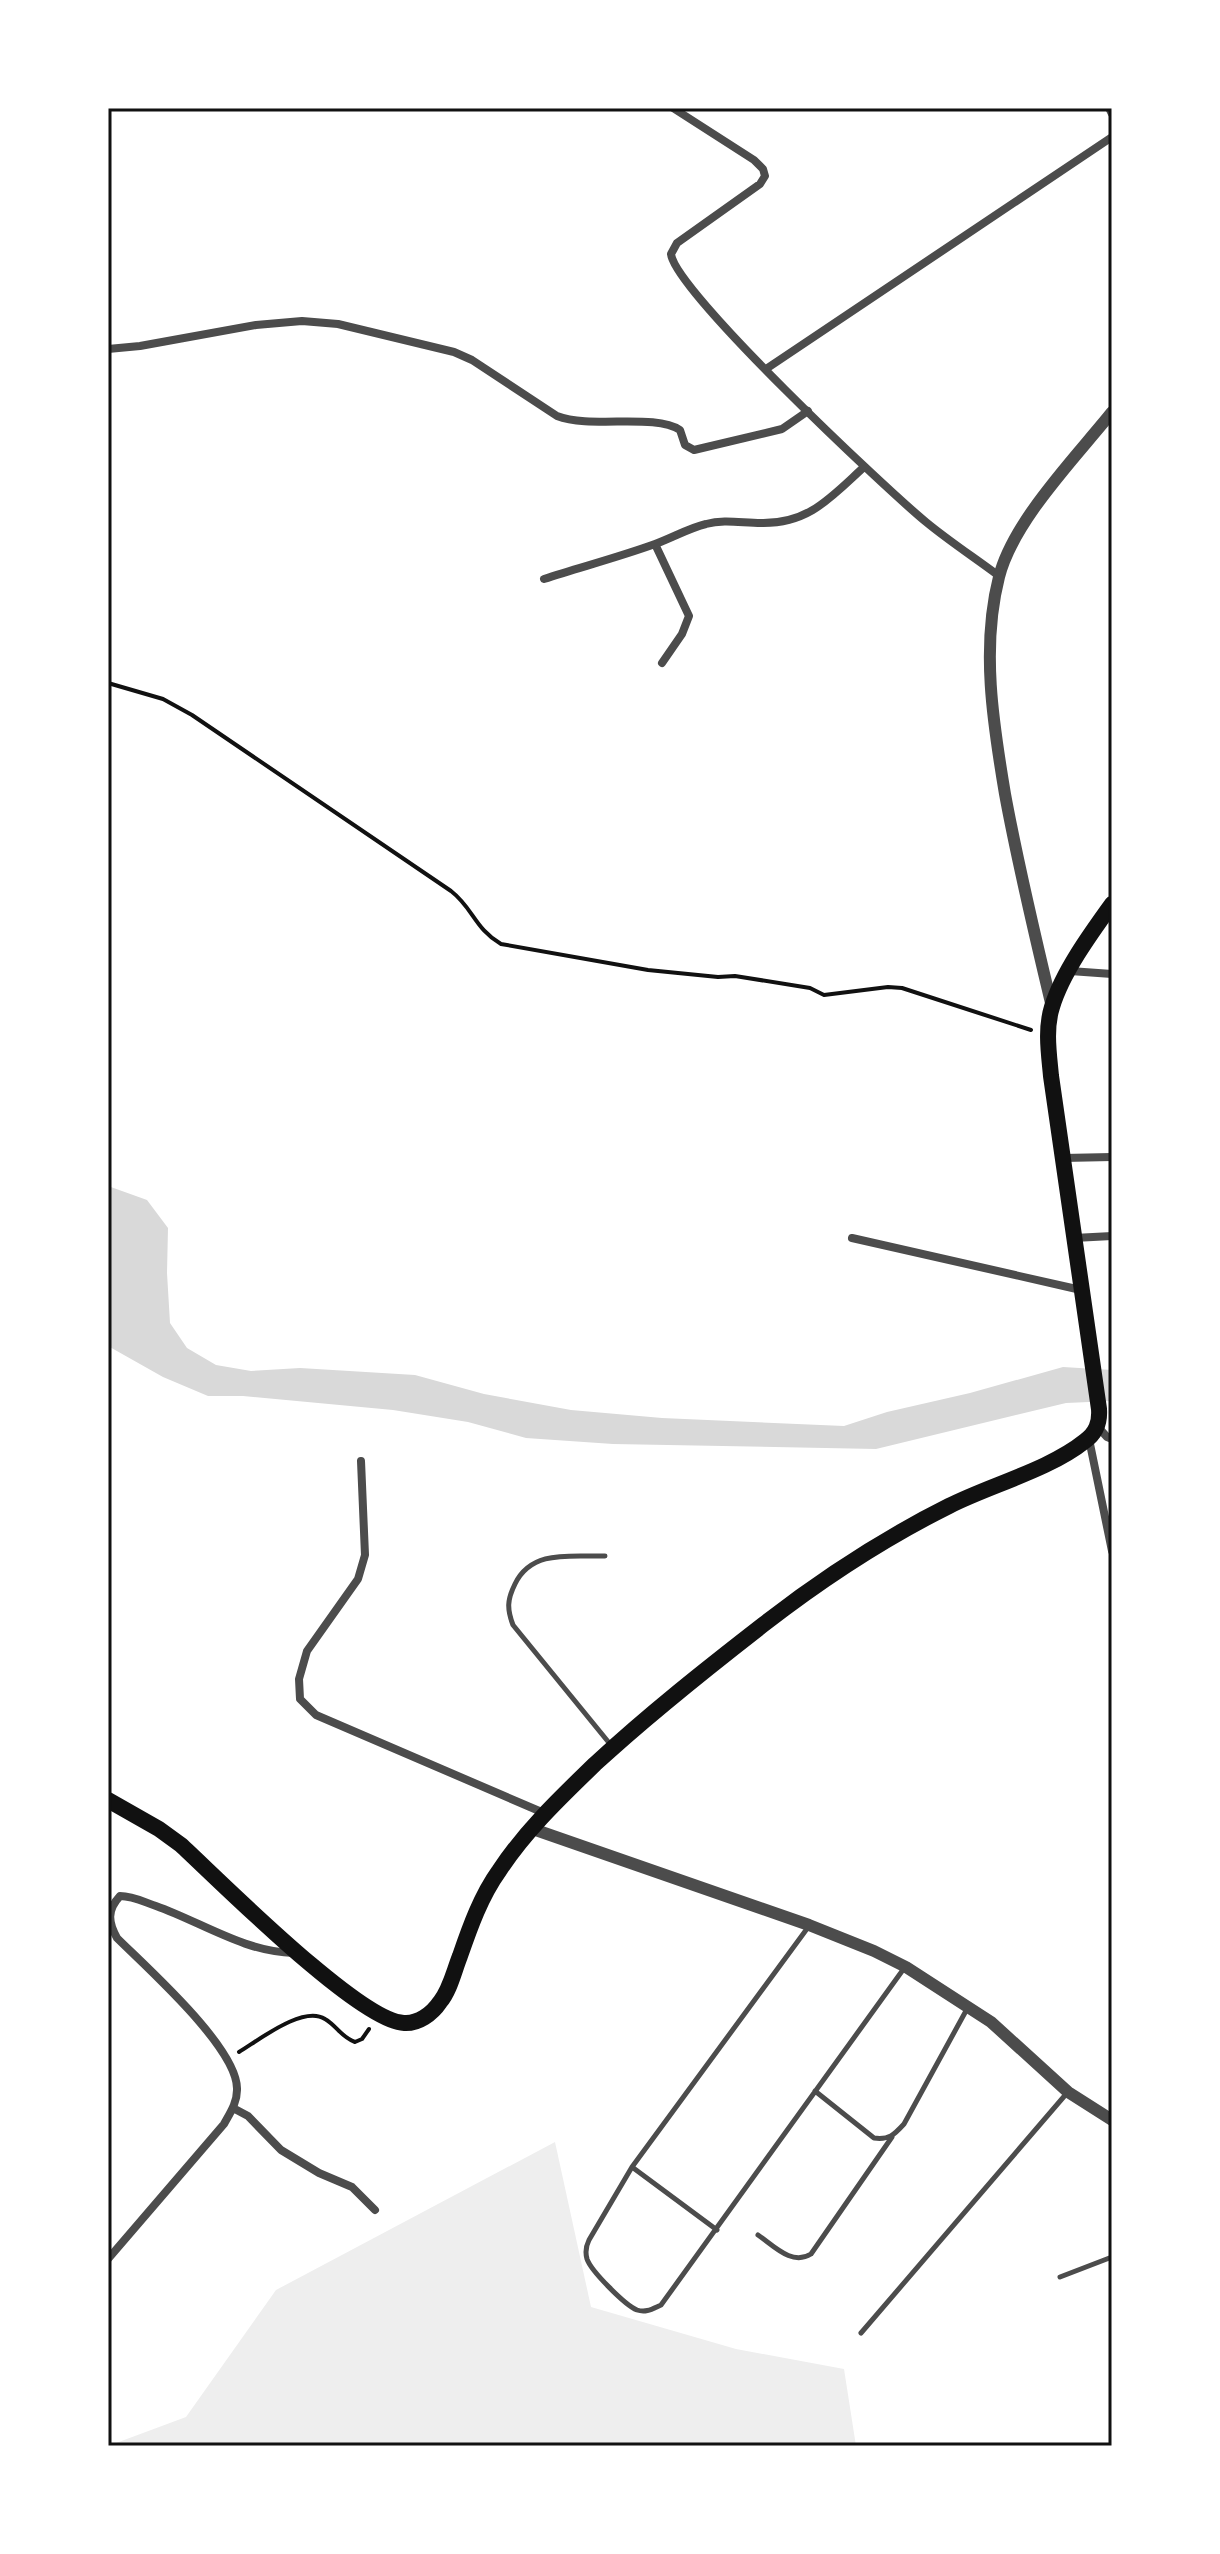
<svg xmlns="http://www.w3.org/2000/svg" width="1220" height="2554" font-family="'Nunito Sans',sans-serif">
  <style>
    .green { fill: #eee }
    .water { fill: #d9d9d9 }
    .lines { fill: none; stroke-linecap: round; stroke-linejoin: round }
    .path { stroke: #111; stroke-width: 4 }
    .service { stroke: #4c4c4c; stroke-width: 5 }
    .minor { stroke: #4c4c4c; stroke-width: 8 }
    .tertiary { stroke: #4c4c4c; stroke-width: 12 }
    .primary { stroke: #111; stroke-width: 16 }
    .neatline { fill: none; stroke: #111; stroke-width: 3 }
  </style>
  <rect width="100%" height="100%" fill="#fff"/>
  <path class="green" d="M555,2142L591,2307L736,2349L844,2369L856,2446H108L186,2417L276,2290Z"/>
  <path class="water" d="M108,1186L147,1200L168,1228L167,1273L170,1323L187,1348L216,1365L251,1371L300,1368L415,1375L484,1394L571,1410L662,1418L844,1426L887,1412L970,1393L1063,1367L1112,1370V1401L1066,1403L876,1449L613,1444L526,1438L468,1422L393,1410L243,1396H208L163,1377L108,1346Z"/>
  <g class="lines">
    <path class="path" d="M108,683L163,699L192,715L451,891C473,908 475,929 501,944L648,970L718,977L735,976L810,988L824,995L888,987L902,988L1031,1030
      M239,2052C259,2040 303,2005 325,2019C337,2026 341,2037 355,2042L362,2039L369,2029"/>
    <path class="service" d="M605,1556C571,1557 532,1549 515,1584C507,1600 507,1609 513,1625L610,1744
      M809,1926L632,2167L589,2240C586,2246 585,2252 587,2259C591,2271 625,2305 637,2310C646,2313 652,2309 661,2305L905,1967
      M815,2091L874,2138C889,2140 894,2135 904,2124L967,2009
      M632,2167L717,2230
      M758,2235C774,2246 792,2266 811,2254L892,2137
      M1060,2277L1112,2257
      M861,2333L1067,2093"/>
    <path class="minor" d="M673,108L754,160L763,169L765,176L760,184L677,243L671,254C675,291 886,489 926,522C949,541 975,558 999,576
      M1109,108L1112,114
      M108,349L140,346L256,325L302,321L338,324L454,352L472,360L557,416C591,429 654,413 680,430L685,445L694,450L782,429L808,411
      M766,369L1112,137
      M655,544L689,616L682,634L662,663
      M544,579C581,567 619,557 655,544C672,538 689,528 706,524C724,519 742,523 761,523C809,524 831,497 864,467
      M1070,971L1112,974
      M1063,1158L1112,1157
      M852,1238L1081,1290
      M1074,1238L1112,1236
      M1098,1427L1107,1437L1112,1439
      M1089,1439L1112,1551
      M361,1461L365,1555L358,1579L307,1651L299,1679L300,1699L316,1715L544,1813
      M233,2108L248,2116L281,2150L319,2173L352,2187L375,2210
      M108,2259L224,2124C230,2113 237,2103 237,2090C239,2049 146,1967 117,1938C108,1922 107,1910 120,1896C133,1896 144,1902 156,1906C201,1922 245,1952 293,1953"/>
    <path class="tertiary" d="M1052,1007C1035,936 1018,865 1005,794C993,723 981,647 999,577C1013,521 1076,457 1112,412
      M530,1828L809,1925L874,1951L906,1967L991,2022L1068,2092L1112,2120"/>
    <path class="primary" d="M108,1800L159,1829L181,1845C219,1880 360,2022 404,2023C418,2024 432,2014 440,2002C450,1990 454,1971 460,1956C470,1927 481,1896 499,1871C526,1830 560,1798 595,1764C649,1714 706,1669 764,1624C822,1579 883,1539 949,1506C990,1485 1049,1470 1085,1441C1096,1433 1100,1423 1099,1409L1051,1076C1049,1054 1045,1029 1052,1007C1062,973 1091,933 1112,904"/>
  </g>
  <rect width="1220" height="2554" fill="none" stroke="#ffffff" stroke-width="220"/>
  <rect x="110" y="110" width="1000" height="2334" class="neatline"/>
</svg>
